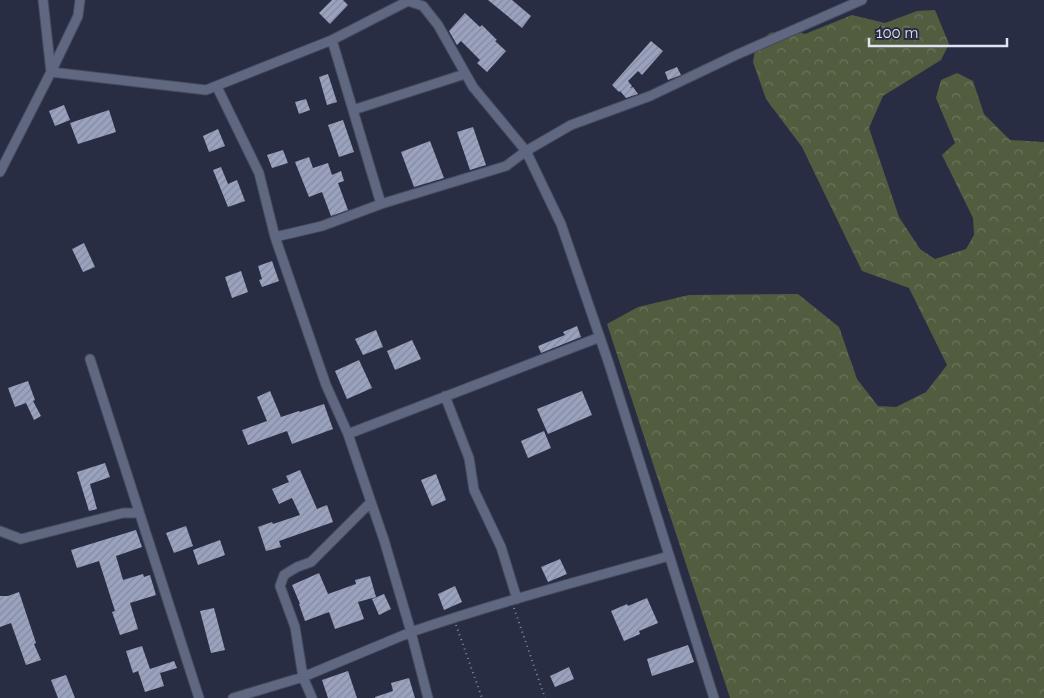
<svg xmlns="http://www.w3.org/2000/svg" width="1044" height="698" font-family="Raleway,sans-serif">
  <style>
    .forest { fill: url(#forest-crowns) }
    .building { fill: url(#building-hatch) }
    .lines { fill: none; stroke-linecap: round; stroke-linejoin: round }
    .street-casing { stroke: #474b5d; stroke-width: 11 }
    .path { stroke: #858a9c; stroke-width: 2; stroke-dasharray: 1 4; stroke-linecap: butt }
    .street { stroke: #606780; stroke-width: 9 }
  </style>
  <defs>
    <pattern id="forest-crowns" width="20" height="18" patternUnits="userSpaceOnUse" patternTransform="scale(1.25)"><rect width="20" height="18" fill="#525d40"/><path d="M2 6a3 3 0 1 1 6 0M12 15a3 3 0 1 1 6 0" fill="none" stroke="#6a745c"/></pattern>
    <pattern id="building-hatch" width="6" height="6" patternUnits="userSpaceOnUse" patternTransform="scale(1.25)"><rect width="6" height="6" fill="#9aa2bd"/><path d="M-1 1l2-2M0 6l6-6M5 7l2-2" fill="none" stroke="#848aa0"/></pattern>
  </defs>
  <rect width="100%" height="100%" fill="#282d43"/>
  <path class="forest" d="M935,10L949,44L941,60L883,96L869,128L899,217L920,249L935,259L966,249L974,235L973,218L942,155L955,143L936,98L941,80L957,73L973,81L984,114L1010,140L1044,142V698H730L607,324L638,307L689,295L798,294L839,327L857,379L878,406L896,407L926,392L947,365L909,288L862,271L802,147L766,99L753,62L756,43L770,33L788,29L805,34L852,15L885,23L917,11Z"/>
  <path class="building" d="M332,0H343L348,5L330,24L319,13Z
    M488,0H512L531,16L522,28Z
    M465,13L480,27L482,25L497,40L495,41L506,51L487,72L477,63L480,60L461,41L457,45L449,31Z
    M651,41L663,51L642,75L638,71L628,81L632,86L630,88L633,87L638,94L626,98L620,91L619,92L612,85Z
    M677,67L681,75L668,80L665,72Z
    M328,74L337,102L327,105L319,77Z
    M306,99L310,110L299,114L295,102Z
    M64,105L70,120L55,126L49,111Z
    M109,110L116,132L78,144L70,123Z
    M343,120L354,152L339,157L328,125Z
    M473,127L486,165L470,170L457,132Z
    M218,129L225,146L209,152L203,136Z
    M430,141L444,178L414,187L401,152Z
    M283,150L288,163L272,168L267,155Z
    M309,157L313,168L328,163L332,175L341,171L344,181L338,183L348,210L331,216L322,192L309,197L295,162Z
    M221,167L228,184L237,180L245,201L228,207L213,170Z
    M84,243L95,267L83,272L72,249Z
    M272,261L279,281L262,287L259,280L262,279L258,266Z
    M241,271L248,292L232,298L225,277Z
    M577,326L581,337L541,353L538,346L565,335L563,332Z
    M376,330L383,347L363,355L355,339Z
    M412,340L421,359L395,370L387,351Z
    M359,360L372,388L347,399L335,371Z
    M28,381L35,400L33,401L41,416L34,420L26,403L15,407L8,388Z
    M270,391L281,417L299,411L300,412L324,404L333,429L292,444L287,431L248,445L242,430L267,421L257,397Z
    M582,391L592,415L548,434L537,409Z
    M544,431L551,448L528,458L521,441Z
    M105,463L110,477L90,484L97,509L89,511L77,472Z
    M300,470L317,509L327,505L333,522L279,541L281,547L266,551L258,527L272,522L273,524L300,515L292,498L279,504L272,489L289,482L286,476Z
    M436,474L446,500L432,506L421,480Z
    M186,526L193,546L174,553L166,533Z
    M136,530L142,547L116,556L123,580L143,574L144,577L150,575L156,595L130,603L138,629L120,635L112,612L115,611L99,561L77,568L71,550Z
    M220,540L225,555L198,565L193,550Z
    M560,559L567,574L548,582L541,567Z
    M319,573L328,594L356,584L355,580L370,576L376,597L358,602L364,619L335,629L329,612L305,621L299,604H300L292,585Z
    M455,586L462,602L444,610L438,594Z
    M19,592L36,643L34,644L41,660L26,665L11,623L0,627V596H8Z
    M384,594L391,609L379,615L372,599Z
    M647,598L658,623L639,631L640,634L624,641L611,611L627,604L628,606Z
    M214,608L225,650L211,653L200,611Z
    M688,645L694,662L652,676L647,659Z
    M142,646L150,669L174,661L177,668L160,673L164,686L145,692L138,671L133,673L126,651Z
    M569,667L574,679L555,687L550,676Z
    M348,671L357,698H328L322,680Z
    M66,675L75,698H58L51,680Z
    M409,678L415,698H375V697L393,691L391,683Z"/>
  <g class="lines">
    <g class="street-casing">
      <path id="street" d="M80,0L78,16L51,72L206,90L332,40L408,1L423,6L438,25L473,87L526,151L561,224L609,364L714,698
        M332,40L381,204
        M217,87L259,173L275,237L326,385L348,434L371,502L311,562L297,567L284,575L280,586L295,627L303,677L312,698
        M353,110L465,74
        M0,172L51,72L43,0
        M275,237L322,226L381,204L506,166L526,151L571,125L650,96L736,55L862,0
        M90,359L199,698
        M445,396L469,458L474,490L501,547L517,599
        M348,434L600,337
        M371,502L384,540L411,632C496,603 583,580 669,556
        M0,531L21,539L123,513H139
        M233,698L303,677L411,632L428,698"/>
    </g>
    <path class="path" d="M514,608L545,698
      M456,625L482,698"/>
    <use href="#street" class="street"/>
  </g>
  <path d="M869 38v8h138v-8" fill="none" stroke="#dfe4f2" stroke-width="2.5"/>
  <text x="876" y="38" font-size="15" fill="#dfe4f2" stroke="#282d43" stroke-width="4" paint-order="stroke">100 m</text>
</svg>
